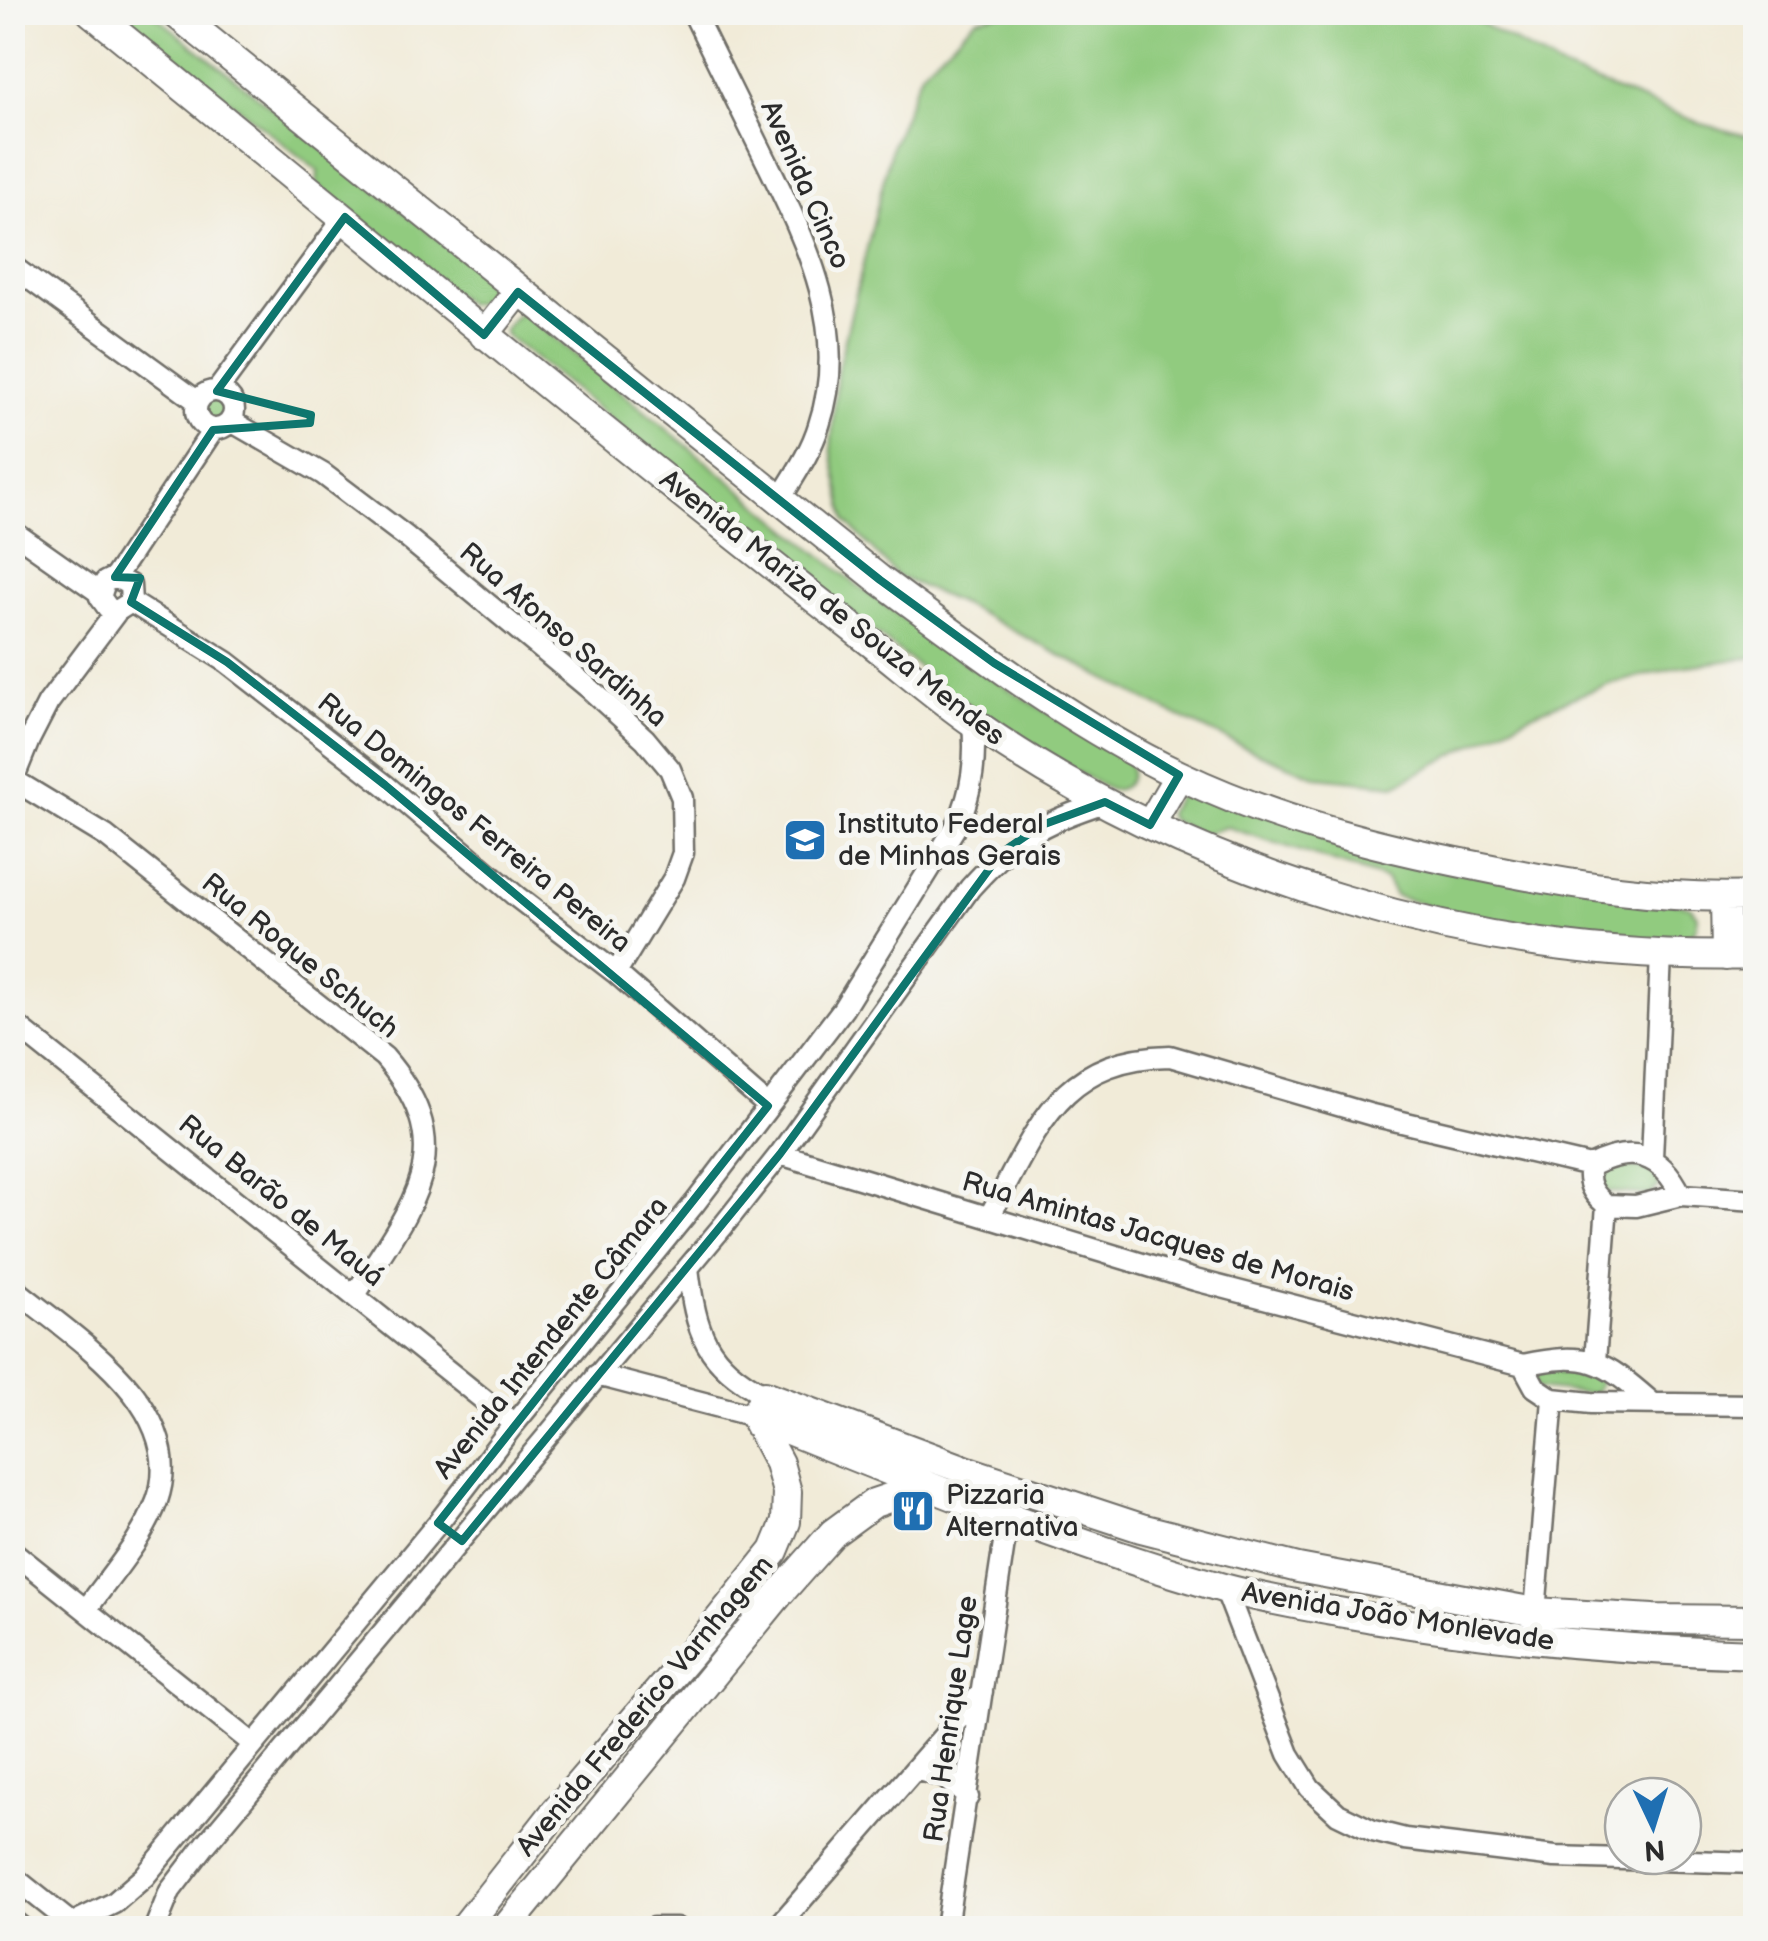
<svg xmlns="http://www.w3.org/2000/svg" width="1768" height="1941" font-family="'Balsamiq Sans',sans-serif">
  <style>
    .green { fill: #91cb7f; stroke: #5e7b55; stroke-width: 2.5 }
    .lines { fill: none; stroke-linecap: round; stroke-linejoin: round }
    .minor-casing { stroke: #706e68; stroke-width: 25 }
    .major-casing { stroke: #706e68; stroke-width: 32 }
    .minor { stroke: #fff; stroke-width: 20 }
    .major { stroke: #fff; stroke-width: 28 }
    .marked { fill: none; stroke: #0f766e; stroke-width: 8; stroke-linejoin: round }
    .labels { text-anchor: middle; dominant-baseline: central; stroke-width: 10; stroke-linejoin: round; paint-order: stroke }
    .street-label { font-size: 28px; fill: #2b2b2b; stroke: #f6f6f2 }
    .poi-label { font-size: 28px; fill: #2b2b2b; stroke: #f6f6f2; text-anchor: start }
  </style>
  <rect width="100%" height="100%" fill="#f6f6f2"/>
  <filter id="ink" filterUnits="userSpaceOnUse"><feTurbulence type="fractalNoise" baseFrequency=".01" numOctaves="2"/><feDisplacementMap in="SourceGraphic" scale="20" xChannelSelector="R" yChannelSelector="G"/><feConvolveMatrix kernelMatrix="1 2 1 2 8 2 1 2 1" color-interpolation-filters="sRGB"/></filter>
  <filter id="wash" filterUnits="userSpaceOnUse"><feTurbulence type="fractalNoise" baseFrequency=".0048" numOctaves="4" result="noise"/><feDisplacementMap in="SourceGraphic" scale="40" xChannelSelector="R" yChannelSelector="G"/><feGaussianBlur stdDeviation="2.25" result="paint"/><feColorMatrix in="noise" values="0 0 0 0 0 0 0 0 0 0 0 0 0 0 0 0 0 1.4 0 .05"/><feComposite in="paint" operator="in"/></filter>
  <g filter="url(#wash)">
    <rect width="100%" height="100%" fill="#f1ebd8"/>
    <path class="green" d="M1006,12L1463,13L1564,70L1702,124L1755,138V657L1680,667L1606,685L1536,712L1395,785L1317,777L1246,748L1173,714L966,606L897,576L846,521L831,449L837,372L892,145L921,72L976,19Z
      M119,13H152L485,276C493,292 484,304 467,304L317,185L318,171Z
      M521,310L856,584L964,662L1128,761C1136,777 1128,790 1110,790L1031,747L944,688L506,335L504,330Z
      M199 413a14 14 0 1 1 28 0a14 14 0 1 1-28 0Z
      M1182,790L1690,906L1697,915V927L1689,937L1672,942L1579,935L1480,921L1395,896L1386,879L1227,827L1201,835L1171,820L1167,814Z
      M1755,905V940H1738L1737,909Z
      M1595,1165L1653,1169L1660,1185L1650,1195L1598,1191Z
      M1533,1367L1598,1369L1599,1385L1593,1394L1536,1388Z"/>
  </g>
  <g filter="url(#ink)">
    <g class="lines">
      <g class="minor-casing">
        <path id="minor" d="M693,12C716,58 738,104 761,150C803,236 852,327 819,425C811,452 794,476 780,499
          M12,19L16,12
          M12,266L197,401
          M196 410a19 19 0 1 1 38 0a19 19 0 1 1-38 0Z
          M217,391L345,217
          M231,421L323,474L405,536L589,688L645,739L670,769L682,798L683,853L674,878L616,973
          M12,531L100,593
          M115,577L213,430
          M131,602L227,662L385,785L517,897L616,973L768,1106
          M12,779L106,836L384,1057C465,1151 410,1207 355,1295
          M12,782L29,740L48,703L117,611L131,602L130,585L115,577L105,582L100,597L108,608L117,611
          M12,1022L514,1424
          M780,1154L1195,1280L1523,1365C1588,1351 1603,1360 1651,1402
          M1652,1158L1661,955
          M1590,1166C1586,1183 1593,1195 1607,1205L1636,1206L1681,1195L1756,1200
          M989,1217C1037,1131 1057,1058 1170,1056L1372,1115L1590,1166C1633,1145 1661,1153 1681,1195
          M688,1268C696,1334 705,1362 765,1395
          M12,1287C73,1337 190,1407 157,1501C142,1541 110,1576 86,1610
          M1595,1361L1607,1205
          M1523,1365L1535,1387L1553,1399L1591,1403L1756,1405
          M597,1375L754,1416
          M12,1551L252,1743
          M1225,1588L1289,1754L1310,1788L1338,1814L1373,1831L1405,1839L1555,1857L1756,1863
          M1535,1612L1553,1399
          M915,1769L944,1777L968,1797
          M12,1876L77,1928
          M12,1920L22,1928
          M71,1924L114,1903L144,1877L438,1523L514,1424L695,1203L843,1009L958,823C973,789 976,760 973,723
          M155,1928L170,1891L206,1844L723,1226L780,1154L970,888C1016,837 1040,823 1105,802
          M653,1928H676
          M777,1928L982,1692
          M946,1928L1008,1517"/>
      </g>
      <g class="major-casing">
        <path id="major" d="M91,12C280,165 467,321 657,473C729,531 801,588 873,644C907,671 939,699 974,723C1198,879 1483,963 1756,955
          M174,12L880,580C975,650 1072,724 1179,775C1273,820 1375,846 1477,866C1568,885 1661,900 1756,896
          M484,335L518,292
          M1150,825L1179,775
          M1725,898L1726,956
          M754,1416L765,1395L968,1471L1141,1528L1298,1568L1535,1612L1653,1619L1756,1620
          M754,1416C908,1479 1063,1542 1223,1588C1271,1601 1322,1609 1372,1618C1499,1639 1626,1650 1756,1654
          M464,1928L556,1811L705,1637L774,1551L786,1522L787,1492L779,1463L754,1416
          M506,1928L779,1594L833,1533L874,1503L924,1486"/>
      </g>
      <use href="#minor" class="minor"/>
      <use href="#major" class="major"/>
    </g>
  </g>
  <path class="marked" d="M345,217L484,335L518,292L880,580L994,663L1179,775L1150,825L1105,802L1042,825L1001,853L780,1154L462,1541L438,1523L768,1106L385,785L227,662L131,602L140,578L115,577L213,430L310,423L311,415L217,391Z"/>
  <defs>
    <g id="university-square" transform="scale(2.25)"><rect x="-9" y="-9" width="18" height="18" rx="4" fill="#1f6fb2" stroke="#f6f6f2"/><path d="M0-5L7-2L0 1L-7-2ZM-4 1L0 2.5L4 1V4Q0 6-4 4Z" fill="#fff"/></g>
    <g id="restaurant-square" transform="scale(2.25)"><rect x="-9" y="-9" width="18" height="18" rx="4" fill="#1f6fb2" stroke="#f6f6f2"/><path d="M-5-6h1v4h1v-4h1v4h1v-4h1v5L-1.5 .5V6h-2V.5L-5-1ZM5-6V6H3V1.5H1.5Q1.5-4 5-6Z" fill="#fff"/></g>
  </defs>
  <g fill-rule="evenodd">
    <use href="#university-square" x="805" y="840"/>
    <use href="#restaurant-square" x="913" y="1511"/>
  </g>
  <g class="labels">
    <g class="street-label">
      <text transform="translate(805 185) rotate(66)">Avenida Cinco</text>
      <text transform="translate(832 608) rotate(38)">Avenida Mariza de Souza Mendes</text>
      <text transform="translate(563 635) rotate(41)">Rua Afonso Sardinha</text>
      <text transform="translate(474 823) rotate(39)">Rua Domingos Ferreira Pereira</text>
      <text transform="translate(300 956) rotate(39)">Rua Roque Schuch</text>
      <text transform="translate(281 1201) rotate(39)">Rua Barão de Mauá</text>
      <text transform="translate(1158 1237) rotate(16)">Rua Amintas Jacques de Morais</text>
      <text transform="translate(551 1338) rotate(-51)">Avenida Intendente Câmara</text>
      <text transform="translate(1398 1617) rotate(9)">Avenida João Monlevade</text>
      <text transform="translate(645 1706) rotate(-50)">Avenida Frederico Varnhagem</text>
      <text transform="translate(951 1719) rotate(-82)">Rua Henrique Lage</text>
    </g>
    <g class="poi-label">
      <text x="838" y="824">Instituto Federal<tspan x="838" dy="32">de Minhas Gerais</tspan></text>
      <text x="946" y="1495">Pizzaria<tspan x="946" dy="32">Alternativa</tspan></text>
    </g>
  </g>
  <rect width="1768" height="1941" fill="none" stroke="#f6f6f2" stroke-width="50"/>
  <g transform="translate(1653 1826) rotate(176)"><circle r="48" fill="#f6f6f2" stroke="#a5a5a2" stroke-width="2.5"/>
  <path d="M0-8L18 38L0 25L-18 38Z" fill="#1f6fb2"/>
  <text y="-15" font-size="28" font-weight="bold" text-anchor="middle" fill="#2b2b2b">N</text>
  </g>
</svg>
